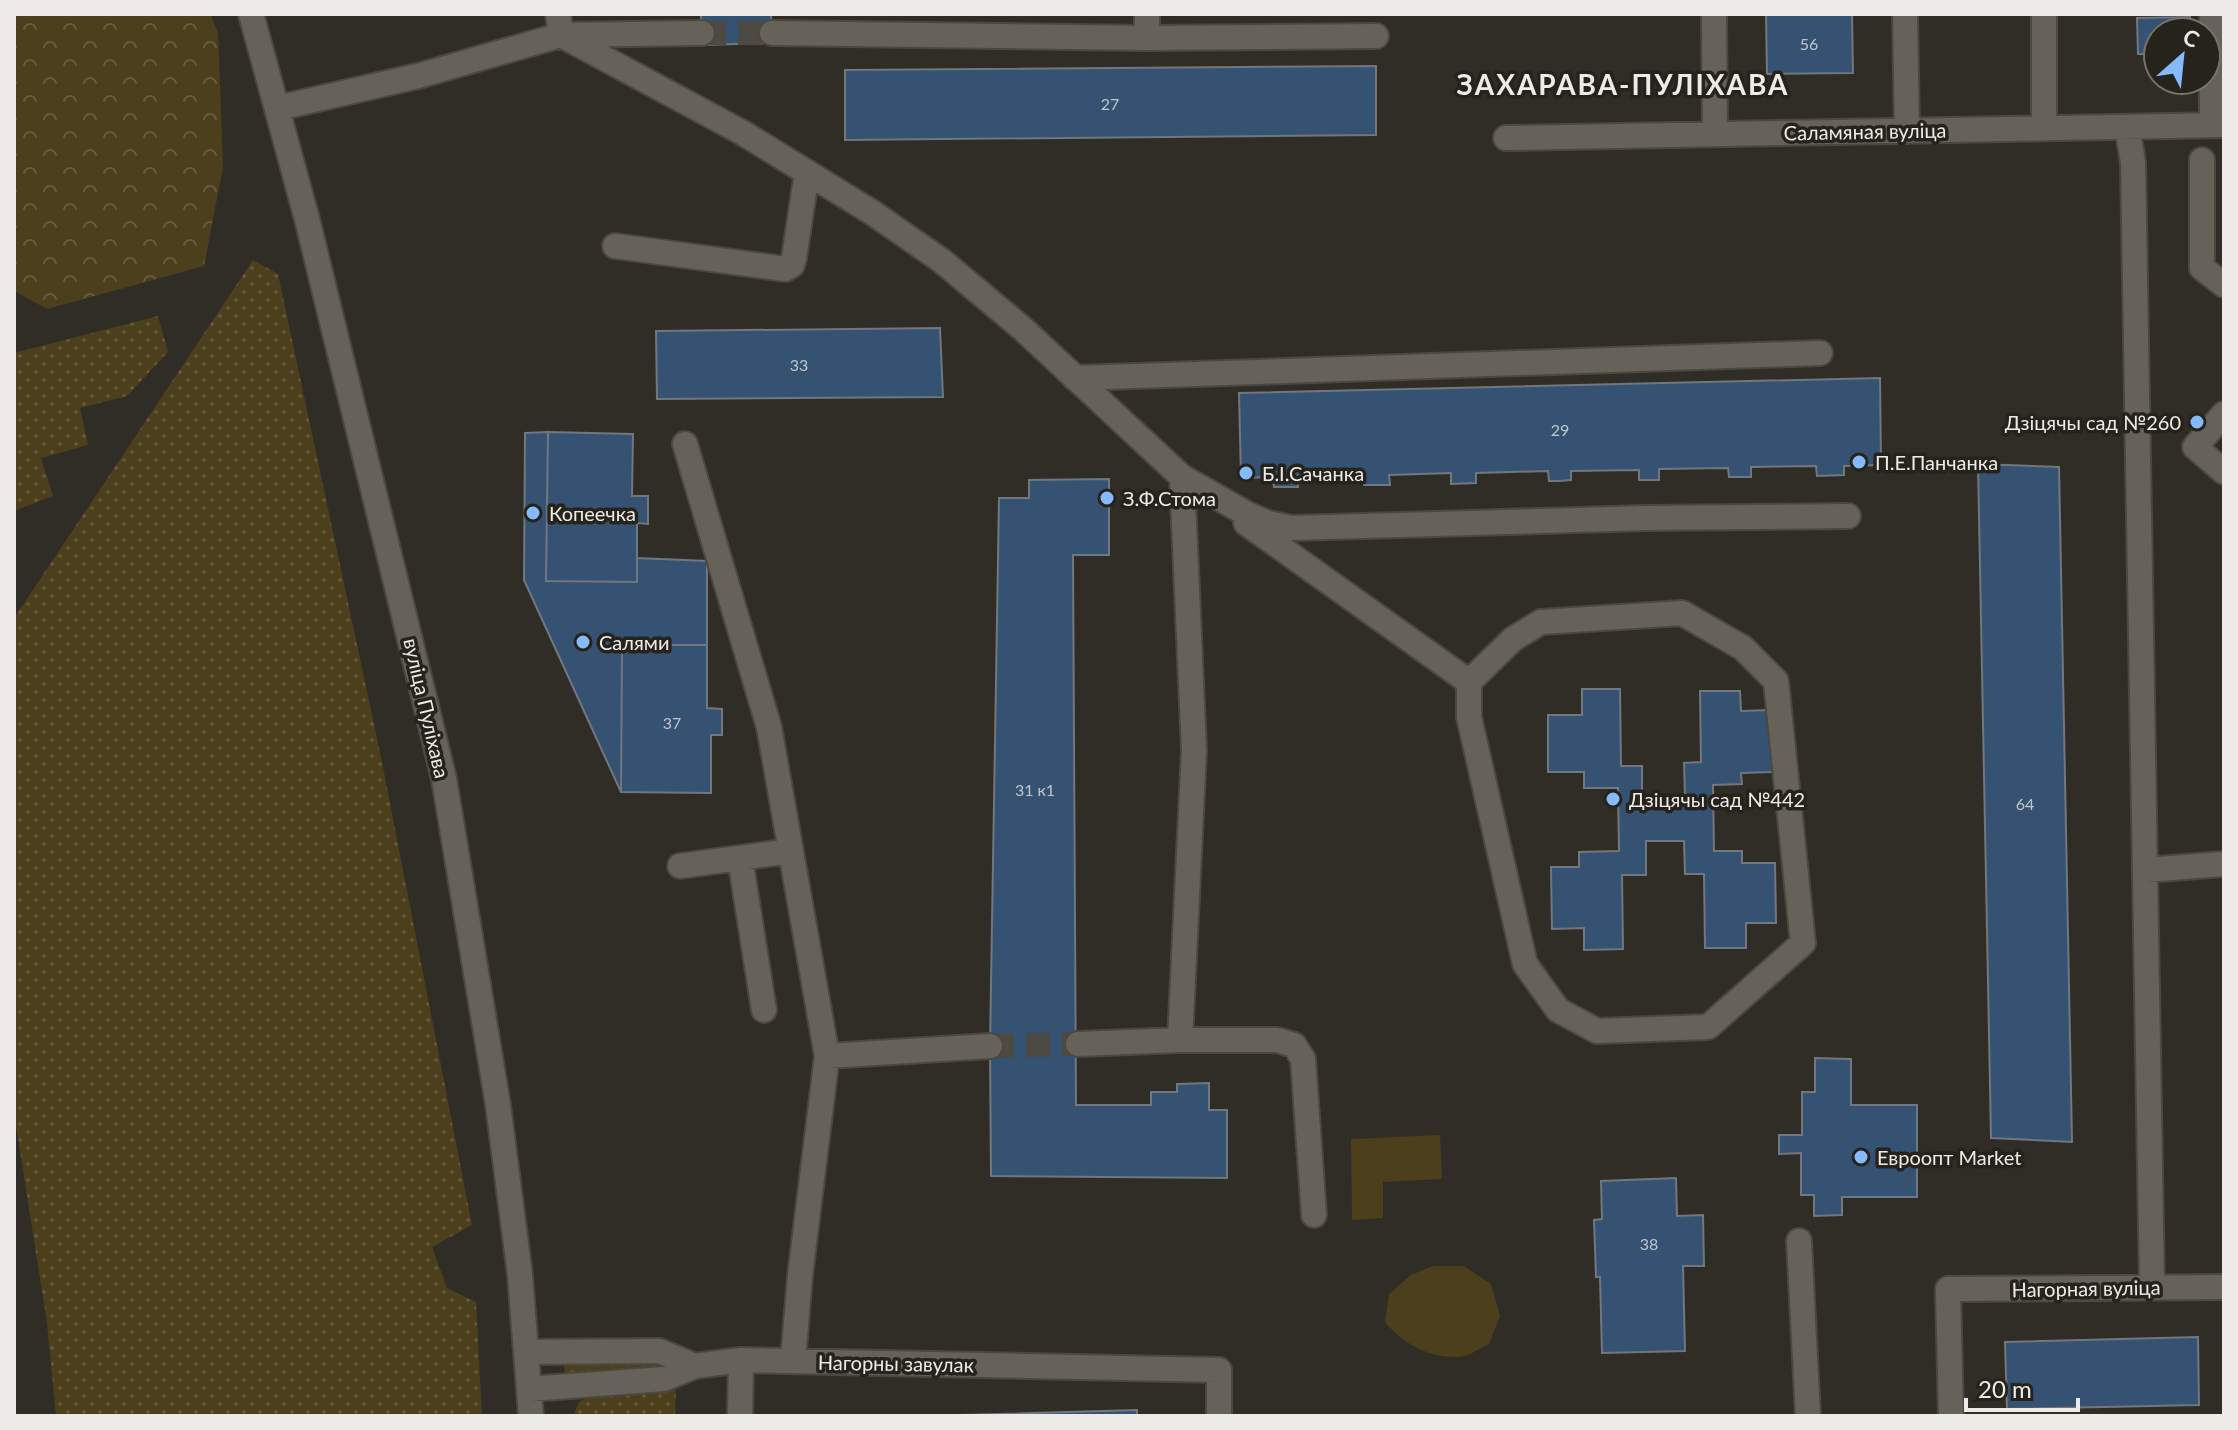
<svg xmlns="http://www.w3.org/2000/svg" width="2238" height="1430" font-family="Lato,sans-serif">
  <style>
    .grass { fill: url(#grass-dots) }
    .forest { fill: url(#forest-crowns) }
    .green { fill: #4c3f1c }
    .building { fill: #365272; stroke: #71777e; stroke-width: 2 }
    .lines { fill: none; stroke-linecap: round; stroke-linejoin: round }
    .minor-tunnel { stroke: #4c4a43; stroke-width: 24; stroke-dasharray: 24 12; stroke-linecap: butt }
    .minor-casing { stroke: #4b4842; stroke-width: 28 }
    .minor { stroke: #66625a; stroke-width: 24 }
    .poi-dot { fill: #85bbfb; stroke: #26231c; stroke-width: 3 }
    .labels { text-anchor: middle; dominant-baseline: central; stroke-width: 7; stroke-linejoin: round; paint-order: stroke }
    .number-label { font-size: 16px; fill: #bfc5ca }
    .street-label { font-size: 20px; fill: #edebe7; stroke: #26231c }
    .poi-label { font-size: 20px; fill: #edebe7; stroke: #26231c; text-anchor: start }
    .district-label { font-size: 28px; font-weight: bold; letter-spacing: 2px; fill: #edebe7; stroke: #26231c }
  </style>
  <defs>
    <pattern id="grass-dots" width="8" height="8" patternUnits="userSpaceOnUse" patternTransform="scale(2)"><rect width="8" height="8" fill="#4c3f1c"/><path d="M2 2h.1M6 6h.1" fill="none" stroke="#665b3d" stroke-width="1.8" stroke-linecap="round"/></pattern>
    <pattern id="forest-crowns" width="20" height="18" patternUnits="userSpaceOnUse" patternTransform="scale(2)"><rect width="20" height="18" fill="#4c3f1c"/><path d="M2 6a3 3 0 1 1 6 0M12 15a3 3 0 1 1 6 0" fill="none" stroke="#665b3d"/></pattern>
  </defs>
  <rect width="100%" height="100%" fill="#302d26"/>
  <path class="grass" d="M253,260L278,274L381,757L472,1225L432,1247L447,1288L476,1302L482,1416H56L47,1323L14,1113V618Z
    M158,316L168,352L127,396L80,408L88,445L41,458L53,496L14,511V353Z
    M564,1359L660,1363L661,1369L565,1378Z
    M676,1390L675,1416H573L579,1402L596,1393Z"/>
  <path class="forest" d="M14,14H210L218,32L223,167L204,266L47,309L14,291Z"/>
  <path class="green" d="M1440,1135L1442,1179L1383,1182V1218L1352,1220L1351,1139Z
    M1433,1266H1464L1491,1284L1500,1316L1489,1344C1480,1348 1468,1357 1459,1357C1429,1358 1403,1344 1385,1322L1389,1294L1411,1275Z"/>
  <path class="building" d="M701,14H771L772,43L702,45Z
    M1766,14H1852L1853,73L1767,74Z
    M2190,17V32H2158V54H2138L2137,18Z
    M1376,66V135L845,140V70Z
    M940,328L943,397L657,399L656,331Z
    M1880,378L1881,465L1844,466V475L1817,476L1816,466L1751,467V477H1729L1728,468L1659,469V480H1639V470L1571,471V480L1559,481H1549L1548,471L1476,473V483L1451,484V473L1389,475L1390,485H1364V475L1298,476V487H1274L1273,477L1241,478L1239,393Z
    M548,432L633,434L632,496H648V524L637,523V582L546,581Z
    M548,432L546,581L637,582V558L707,561V645H622L621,792L524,580L525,433Z
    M1978,464L2059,467L2072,1142L1991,1138Z
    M1109,479V555H1073L1076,1105H1151V1092H1177V1084L1209,1083V1110H1227V1178L991,1176L990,1046L999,498H1029V480Z
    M622,645H707V708L722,709V735H711V793L621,792Z
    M1582,689H1620L1621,766H1642V796H1685L1684,763L1701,762L1700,691H1740L1741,711L1771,710L1772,772L1741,773L1742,784L1713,785L1714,851H1742V863H1775L1776,923H1746V948H1705L1704,874H1685L1684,841H1646V875H1622L1623,949L1584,950V928L1552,929L1551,867H1579V852L1619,851L1618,788H1584V772H1548V715H1582Z
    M1815,1058L1851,1059V1105H1917V1197H1842V1215L1814,1216V1195H1801V1153L1779,1154V1135H1802V1092H1815Z
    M1676,1178L1677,1216L1703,1215L1704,1266H1683L1685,1351L1602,1353L1600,1277H1596L1594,1220L1602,1219L1601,1181Z
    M2198,1337L2199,1405L2007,1409L2005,1342Z
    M1137,1410V1416H921L999,1414Z"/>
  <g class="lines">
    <path class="minor-tunnel" d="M702,33H772
      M990,1046L1078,1044"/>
    <g class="minor-casing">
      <path id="minor" d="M251,14L307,219L444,779L498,1105L520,1275L531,1416
        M558,14L561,35L743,133L873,213L942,261L1023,329L1182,477L1247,514L1268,523L1291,528L1646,518L1848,516
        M1714,14L1715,134
        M1905,14L1907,131
        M2212,14V125
        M772,33L1147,38V14
        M1147,38L1376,36
        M278,108L418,76L561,35L702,33
        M2127,127L2133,162L2152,1287
        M2044,128V14
        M1506,138L2224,125
        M2202,160V268L2224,285
        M615,246L785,269L792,265L794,258L807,172
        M1075,378L1820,353
        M2224,414L2195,447L2224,472
        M685,444L769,727L827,1056L800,1276L793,1361
        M1182,477L1194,750L1180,1040H1277L1294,1045L1303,1059L1314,1215
        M1246,523L1469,682
        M1682,613L1743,648L1776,681L1803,943L1708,1027L1597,1031L1558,1010L1525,964L1469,717V682L1513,639L1541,622Z
        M740,858L764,1010
        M680,866L791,851
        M2145,870L2224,864
        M1078,1044L1180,1040
        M827,1056L990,1046
        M1799,1241L1808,1416
        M527,1352L659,1351L695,1366
        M530,1389L664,1379L695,1366L741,1360L1219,1370V1416
        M740,1416L741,1360
        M1951,1416L1948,1289L2224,1287"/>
    </g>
    <use href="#minor" class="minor"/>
  </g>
  <g class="poi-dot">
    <circle cx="2197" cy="422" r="8"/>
    <circle cx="1859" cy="462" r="8"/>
    <circle cx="1246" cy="473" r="8"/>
    <circle cx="1107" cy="498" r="8"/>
    <circle cx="533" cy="513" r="8"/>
    <circle cx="583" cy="642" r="8"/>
    <circle cx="1613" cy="799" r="8"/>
    <circle cx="1861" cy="1157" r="8"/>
  </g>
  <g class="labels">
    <g class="number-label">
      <text x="1809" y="43">56</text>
      <text x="1110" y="103">27</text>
      <text x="799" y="364">33</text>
      <text x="1560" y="429">29</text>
      <text x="672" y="722">37</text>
      <text x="1035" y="789">31 к1</text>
      <text x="2025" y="803">64</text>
      <text x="1649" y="1243">38</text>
    </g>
    <g class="street-label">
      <text transform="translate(1865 131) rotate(-1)">Саламяная вуліца</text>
      <text transform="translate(427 708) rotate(77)">вуліца Пуліхава</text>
      <text transform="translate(2086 1288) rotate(-1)">Нагорная вуліца</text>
      <text transform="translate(896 1363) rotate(1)">Нагорны завулак</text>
    </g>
    <g class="poi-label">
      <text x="2181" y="422" text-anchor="end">Дзіцячы сад №260</text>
      <text x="1875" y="462">П.Е.Панчанка</text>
      <text x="1262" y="473">Б.І.Сачанка</text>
      <text x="1123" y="498">З.Ф.Стома</text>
      <text x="549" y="513">Копеечка</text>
      <text x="599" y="642">Салями</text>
      <text x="1629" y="799">Дзіцячы сад №442</text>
      <text x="1877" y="1157">Евроопт Market</text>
    </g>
    <g class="district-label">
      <text x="1623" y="84">ЗАХАРАВА-ПУЛІХАВА</text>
    </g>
  </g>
  <rect width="2238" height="1430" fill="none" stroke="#edebe7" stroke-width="32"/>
  <g transform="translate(2182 56) rotate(27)"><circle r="38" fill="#26231c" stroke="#76736d" stroke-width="2"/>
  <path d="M0-6L14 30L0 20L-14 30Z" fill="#85bbfb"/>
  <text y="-12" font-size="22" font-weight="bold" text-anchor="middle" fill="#edebe7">С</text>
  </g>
  <path d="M1966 1398v12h112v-12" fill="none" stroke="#edebe7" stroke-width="4"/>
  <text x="1978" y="1398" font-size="24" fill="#edebe7" stroke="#26231c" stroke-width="6" paint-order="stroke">20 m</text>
</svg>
